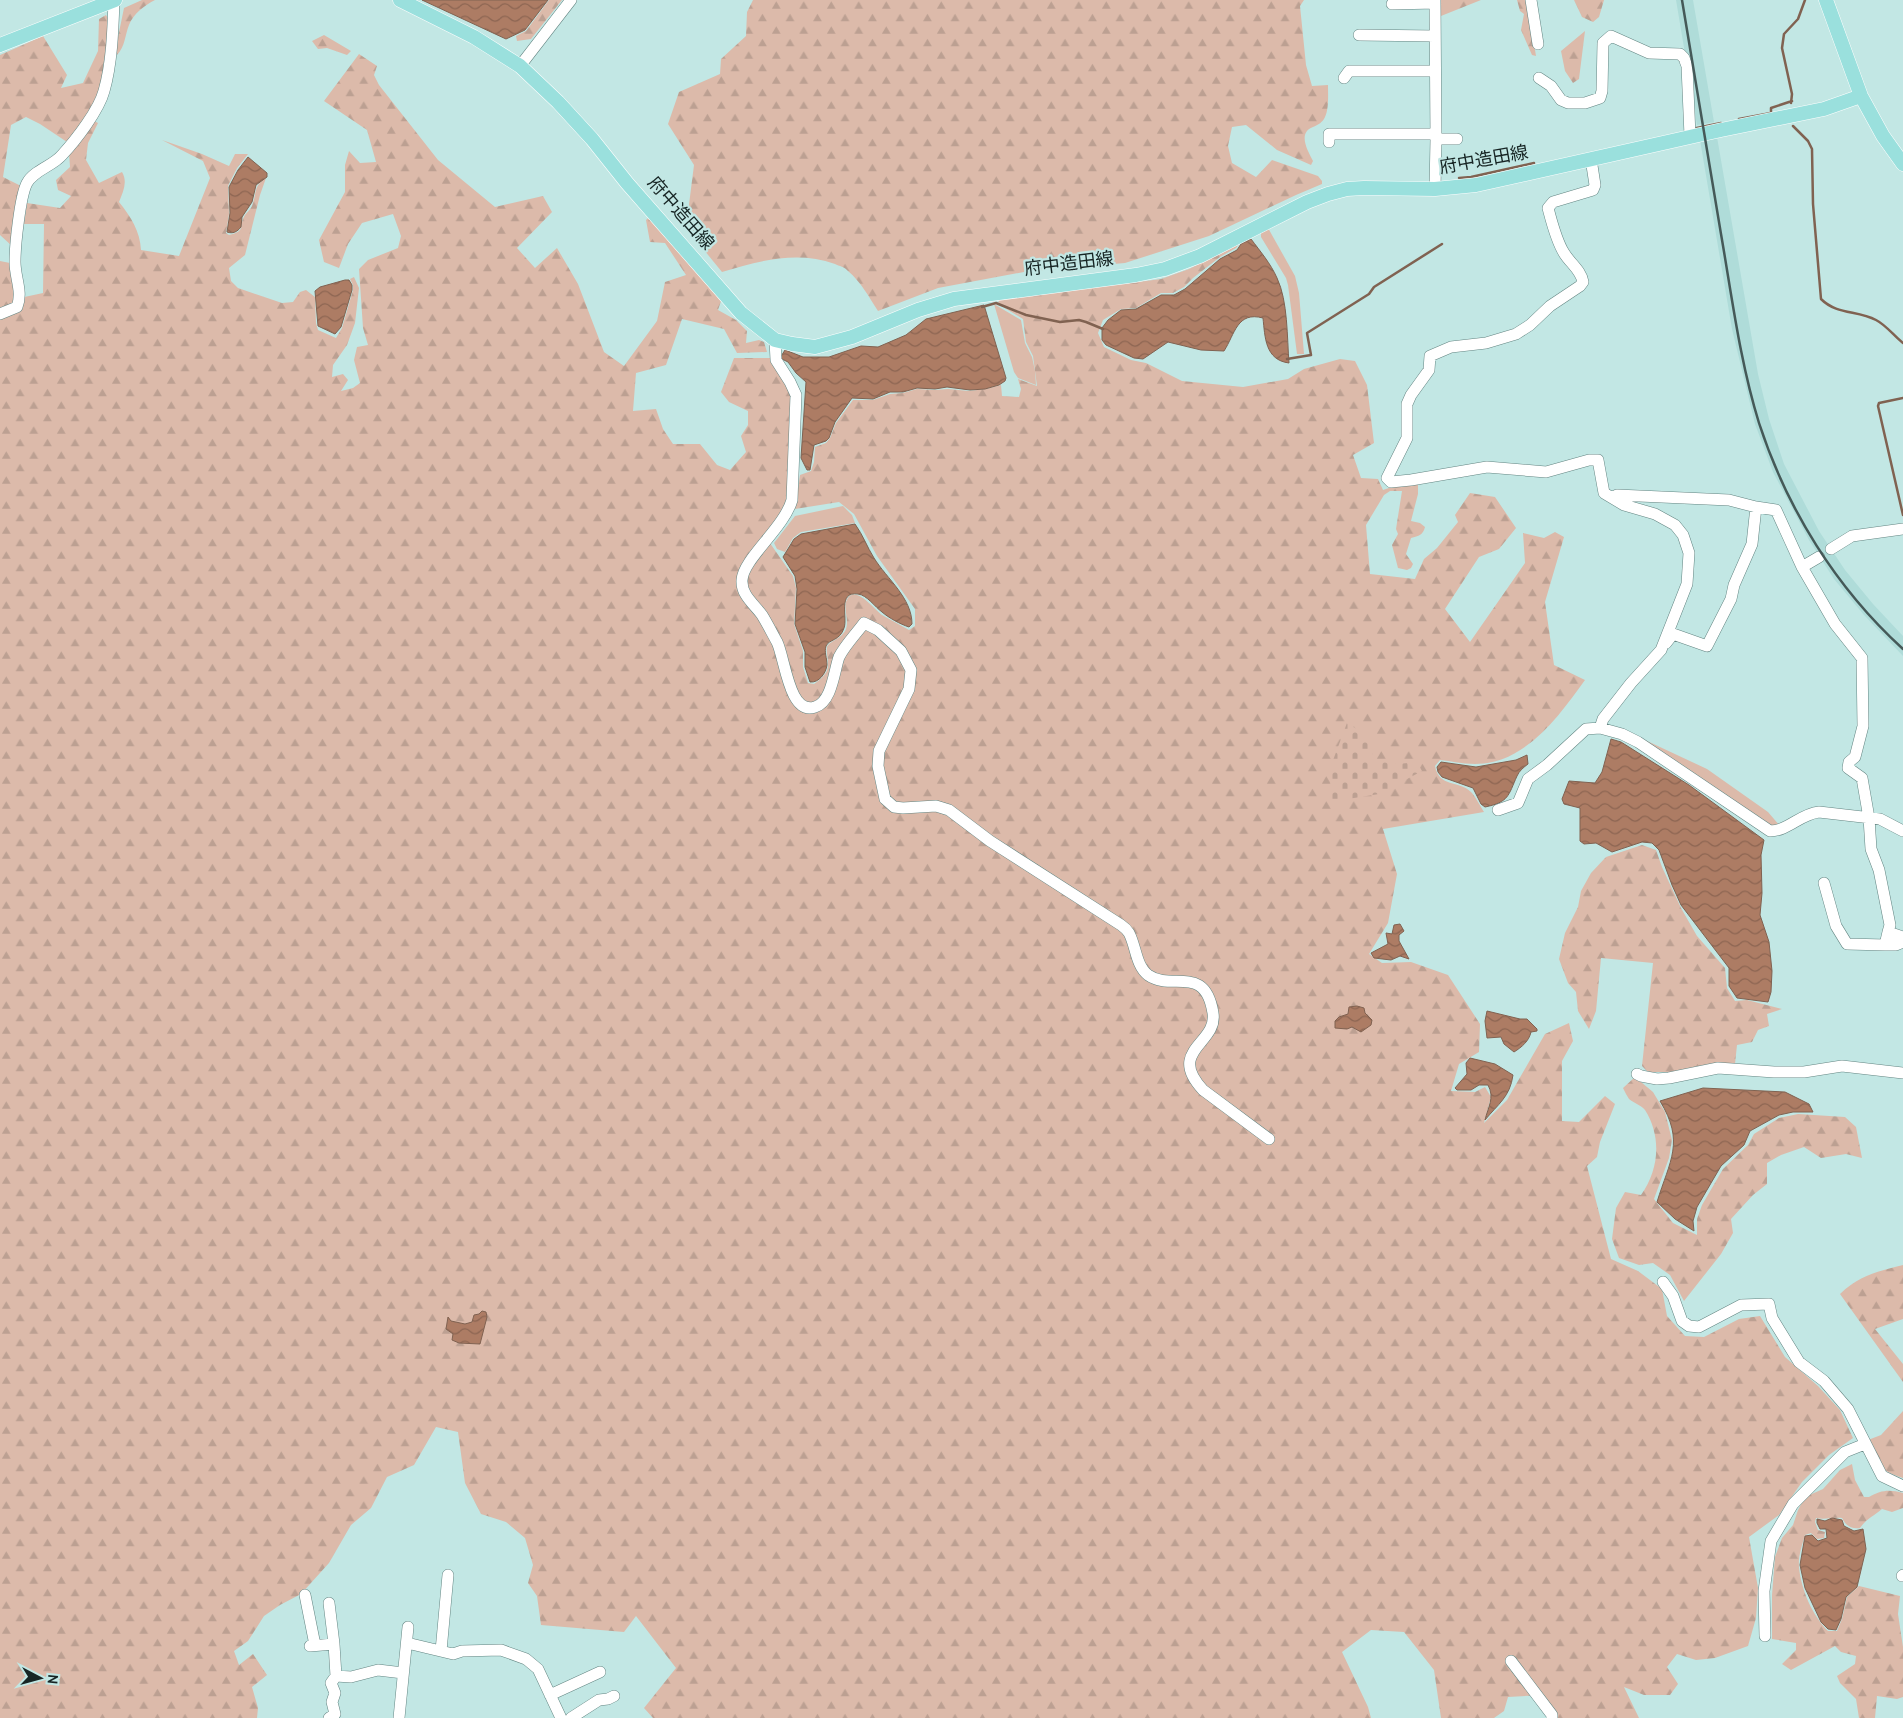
<svg xmlns="http://www.w3.org/2000/svg" width="1903" height="1718" font-family="Overpass,'Noto Sans JP',sans-serif">
  <style>
    .built { fill: #afdcd9 }
    .green { fill: #dcbaaa }
    .forest { fill: url(#forest-firs) }
    .cemetery { fill: url(#cemetery-stones) }
    .water { fill: url(#water-waves); stroke: #806251 }
    .lines { fill: none; stroke-linecap: round; stroke-linejoin: round }
    .stream { stroke: #806251; stroke-width: 2.5 }
    .minor-casing { stroke: #638582; stroke-width: 12 }
    .major-casing { stroke: #fff; stroke-width: 15 }
    .minor { stroke: #fff; stroke-width: 11 }
    .major { stroke: #9ae0dd; stroke-width: 14 }
    .rail { stroke: #455958; stroke-width: 2.5 }
    .labels { text-anchor: middle; dominant-baseline: central; stroke-width: 4.5; stroke-linejoin: round; paint-order: stroke }
    .street-label { font-size: 18px; fill: #172524; stroke: #c2e7e4 }
  </style>
  <defs>
    <pattern id="forest-firs" width="22" height="20" patternUnits="userSpaceOnUse" patternTransform="scale(1.25)"><rect width="22" height="20" fill="#dcbaaa"/><path d="M5 1l3.5 6h-7zM16 11l3.5 6h-7z" fill="#bca092"/></pattern>
    <pattern id="cemetery-stones" width="16" height="16" patternUnits="userSpaceOnUse" patternTransform="scale(1.25)"><rect width="16" height="16" fill="#dcbaaa"/><path d="M2 7V4a2 2 0 0 1 4 0v3zM10 15v-3a2 2 0 0 1 4 0v3z" fill="#bca092"/></pattern>
    <pattern id="water-waves" width="16" height="10" patternUnits="userSpaceOnUse" patternTransform="scale(1.25)"><rect width="16" height="10" fill="#ad7c64"/><path d="M0 5q4-4 8 0t8 0" fill="none" stroke="#8c6552"/></pattern>
  </defs>
  <rect width="100%" height="100%" fill="#c2e7e4"/>
  <path class="built" d="M1676,0H1693L1714,122L1697,125Z
    M1717,137L1758,374L1769,419L1784,464L1819,531L1845,570L1873,604L1903,636V656L1864,615L1834,579L1809,540L1773,472L1755,424L1732,329L1700,140Z"/>
  <path class="green" d="M1268,228L1295,276L1299,293L1304,354H1297L1288,285L1286,278L1261,237V231Z
    M994,304L1021,320L1025,343L1032,357L1035,371L1036,385L1018,378L1014,372Z
    M843,506L852,515L855,523L801,532L793,538L785,552L777,549L774,543L795,516Z
    M1645,740L1707,769L1768,812L1780,826L1774,827Z"/>
  <path class="forest" d="M142,0H155C145,5 133,14 129,25C125,35 125,47 117,55V42L124,8Z
    M549,0H562L531,39L517,41L516,36L526,31Z
    M753,0H1304L1300,6L1306,65L1312,86L1328,85C1328,94 1329,109 1325,117C1323,122 1318,125 1313,127C1297,133 1308,151 1313,161L1311,165L1277,150L1246,125L1232,127L1228,146L1232,163L1256,177L1272,160L1318,176L1322,181V184L1296,195L1209,236L1125,263L1024,272L938,288L878,311C869,297 861,282 848,271C845,267 839,266 835,264C797,250 759,261 722,272L686,228L694,165L668,124L679,92L720,74L721,59L746,36L747,12Z
    M1441,0H1481L1441,16Z
    M1517,0H1527L1536,56L1532,55L1521,30L1524,14L1520,11Z
    M1574,0H1604L1599,17L1593,22L1582,17Z
    M106,15L110,22L100,90L92,108L67,142L40,124L26,117L11,125L3,177L21,186L12,246L0,235V55L43,36L67,75L61,88L83,83L98,51L99,19Z
    M1585,31L1579,79L1573,83L1565,71L1561,51Z
    M324,35L351,51L347,55L327,48L318,49L312,41Z
    M359,54L377,66L374,75L379,85L438,160L495,207L543,196L552,212L517,248L535,268L557,248L578,284L604,352L624,366L657,321L665,282L686,275L665,243L650,242L646,220L649,217L721,301L718,310L736,320L747,331L746,343L759,340L764,342L767,352L737,353L724,329L682,319L666,365L636,373L633,411L656,409L663,429L673,444H700L717,465L730,470L746,452L741,436L748,425V411L729,402L721,392L734,358H771L790,392L793,405L786,508L765,536L793,576L796,588L794,624L803,651V667L808,683L814,684C821,679 829,673 828,663C828,657 826,653 827,647C829,641 842,639 846,629C849,620 844,611 846,602C853,581 875,610 882,615C891,620 900,625 909,630L915,626V609L877,556L854,514L839,502L795,509L800,475L811,471L814,462L815,447L826,443L830,438L836,423L853,400H873L890,394L903,393L917,389L935,390L948,389L969,391L986,389L1001,385L1002,396L1019,397L1021,389L1018,379L1037,386L1033,356L1026,342L1023,319L998,304L999,300L1161,279L1189,269L1239,244L1236,248L1220,257L1193,278L1184,287L1173,293H1161L1136,308L1121,309L1103,320L1098,333L1104,347L1131,360L1146,363L1182,381L1243,387L1288,379L1304,369L1340,359L1355,361L1367,385L1374,443L1353,455L1361,478L1378,479L1383,490L1389,488L1393,485L1418,482V494L1411,521L1420,523L1425,527C1423,535 1419,536 1411,538L1406,554L1413,564L1411,568L1407,570L1398,568L1392,545L1398,534L1396,529L1402,491H1390L1384,495L1366,525L1370,574L1415,579L1424,559L1437,548L1458,522L1455,515L1470,493L1495,497L1516,528L1499,549L1479,557L1445,609L1470,642L1525,563L1523,533L1544,538L1555,532L1564,537L1545,602L1554,665L1585,680C1559,716 1525,764 1475,764C1463,764 1451,761 1440,760L1435,766C1439,788 1459,780 1471,792C1476,797 1480,806 1484,812L1383,829L1397,874L1388,923L1369,954L1382,963L1411,962L1448,975L1480,1024L1479,1052L1459,1064L1451,1091L1475,1092L1485,1087L1491,1097L1484,1123L1507,1100L1545,1034L1569,1023L1573,1041L1562,1061V1121L1579,1122L1605,1096L1615,1104L1600,1142L1597,1157L1587,1166L1611,1259L1638,1271L1662,1289L1667,1316L1685,1336L1704,1337L1739,1319L1760,1316L1785,1357L1818,1386L1840,1410L1853,1438L1829,1455L1802,1482L1779,1515L1749,1537L1758,1588L1756,1618L1748,1646L1715,1658L1696,1660L1677,1654L1667,1667L1678,1684L1670,1695H1644L1624,1687L1639,1718H1556L1543,1695L1508,1697L1504,1711L1494,1718H1441L1434,1670L1404,1632L1371,1630L1342,1652L1368,1707L1371,1718H653L644,1708L676,1668L636,1616L624,1632L541,1625L537,1596L528,1583L533,1565L525,1538L506,1522L481,1514L465,1483L458,1432L436,1427L414,1465L387,1477L371,1508L351,1525L329,1563L301,1594L280,1605L264,1616L248,1641L234,1651L239,1665L253,1654L267,1675L252,1687L258,1708L257,1718H0V261L10,263L15,299L43,293L44,224H24L27,203L60,208L71,196L58,190L56,180L70,167L69,153L94,121L98,123L88,143L86,160L99,183L122,172C128,182 123,192 119,202C131,217 140,231 141,250L179,256L210,178L203,161L162,140L202,154L229,166L235,154H248L237,168L228,186L229,214L226,233L229,235C247,231 238,226 245,215C247,212 250,210 252,206C257,193 253,186 266,178L260,195L245,255L229,268L231,281L238,288L282,303L293,302L300,292L306,290L315,297L316,323L318,330L336,338L342,328L353,290V285L350,279L354,277L359,288L355,323L347,345L333,365L332,377L343,374L348,380L341,391L353,388L360,383L354,360L357,347L368,345L363,328L359,269L368,260L398,248L401,236L393,214L362,223L348,244L339,268L324,262L319,240L345,192V165L349,151L360,163L376,162L367,130L324,101Z
    M1642,845L1656,850L1662,867L1681,908L1697,936L1725,968L1727,988L1735,1001L1747,1000L1782,1009L1767,1014L1769,1026L1758,1030L1752,1042L1737,1045L1735,1064L1684,1072H1648L1642,1066L1653,963L1601,958L1596,1011L1589,1029L1578,1011L1576,992L1568,983L1559,959L1565,933L1578,907L1581,891L1591,873L1606,857Z
    M1635,1077L1653,1092L1665,1112L1672,1140L1669,1158L1654,1199L1673,1223L1697,1235V1219L1702,1205L1723,1169L1748,1145L1754,1134L1779,1118L1798,1114L1845,1117L1856,1127L1862,1158L1846,1154L1821,1158L1804,1147L1781,1155L1767,1163V1184L1753,1195L1731,1219L1733,1233L1721,1254L1684,1301L1670,1275L1653,1263L1639,1265L1619,1258L1612,1239L1616,1208L1625,1192L1641,1195C1659,1170 1662,1137 1645,1110C1641,1105 1634,1103 1629,1099C1627,1096 1625,1092 1623,1088Z
    M1903,1265V1319L1875,1329L1903,1364V1382L1840,1294C1860,1275 1876,1272 1903,1265Z
    M1903,1411V1478C1877,1470 1878,1463 1868,1440L1881,1435Z
    M1852,1464L1855,1480L1864,1497H1869C1881,1490 1889,1489 1903,1493V1508L1892,1512L1882,1509C1874,1516 1866,1519 1860,1528C1851,1529 1846,1526 1842,1518C1833,1517 1825,1520 1816,1518L1815,1522L1818,1530L1825,1532L1824,1538L1817,1539L1811,1533L1805,1535C1802,1545 1798,1557 1799,1567C1801,1589 1812,1615 1828,1631H1837L1842,1619L1847,1597L1859,1586L1900,1596L1898,1614L1903,1647V1697L1897,1699L1877,1696L1875,1718H1859L1856,1699L1840,1683L1837,1676L1855,1664L1856,1656L1841,1652L1835,1646L1791,1670L1782,1664L1796,1650V1643L1772,1639V1595L1775,1557L1782,1538L1793,1525L1798,1510L1805,1497L1823,1489L1840,1470Z"/>
  <path class="cemetery" d="M1347,723L1377,742L1370,760L1398,764L1417,762L1422,771L1379,794L1329,802L1332,763Z"/>
  <path class="water" d="M422,0H548L525,30L506,39Z
    M248,157L267,173V177L256,185L252,202L242,217L241,227C237,232 233,234 227,232L230,213L229,187L238,170Z
    M1251,239C1260,251 1271,264 1277,278C1288,301 1287,338 1289,363C1265,360 1265,337 1263,318C1237,311 1235,334 1224,351L1201,350L1168,342L1143,359L1134,358L1106,345L1102,340V328L1108,320L1121,310L1136,309L1161,295H1174L1185,289L1220,259L1237,250L1241,244Z
    M345,280H349L352,285V290L341,327L335,334L318,326L315,291L320,287Z
    M984,305L1006,378L1005,381L999,385L985,389L970,390L947,387L935,389L917,388L903,392H890L873,399L852,398L835,422L829,438L826,441L814,445L810,470H807L801,458L806,382L796,373L788,362L780,358L785,350L803,357H829L861,346L878,347L906,335L926,319Z
    M855,524C863,535 867,547 874,558C887,579 912,598 912,624L909,627C900,624 889,618 882,612C875,607 867,595 858,594C837,591 848,618 844,628C840,641 829,639 826,646C824,652 827,658 827,665C826,673 819,683 810,682L805,667V652L795,624L797,589L795,576L783,557L794,539L801,534Z
    M1611,739L1621,742L1689,785L1764,840L1761,855L1762,893L1760,915L1769,942L1772,971L1771,992L1768,1002L1737,998L1729,986V968L1681,905L1672,885L1659,850L1652,843L1642,842L1612,852L1596,843L1584,844L1580,841V808L1564,804L1562,799L1569,781L1595,783L1602,772Z
    M1527,755L1528,764C1524,767 1519,771 1517,776C1508,796 1509,802 1485,807L1481,804L1473,788L1442,777L1438,772L1437,767L1441,762L1476,767L1516,760Z
    M1400,924L1404,931L1399,935V941L1409,959L1400,956L1391,960L1374,958L1371,953L1388,944L1386,933L1392,934L1394,925Z
    M1357,1006L1364,1008L1365,1013L1372,1020L1371,1025L1361,1032L1352,1027L1347,1029L1335,1028V1021L1339,1017L1348,1014L1349,1007Z
    M1487,1011L1520,1019H1527L1537,1029V1031L1531,1032C1529,1041 1522,1047 1514,1052L1504,1044L1501,1037L1487,1038L1485,1021Z
    M1470,1058L1495,1064L1513,1075C1510,1097 1498,1104 1485,1120C1488,1107 1495,1098 1488,1085H1479L1471,1090H1457L1455,1088L1467,1074L1466,1063Z
    M1703,1088L1785,1092L1809,1104L1813,1112H1793L1779,1115L1750,1131L1744,1145L1721,1166L1697,1207L1693,1221L1694,1231L1675,1219L1657,1202C1670,1160 1685,1142 1660,1101Z
    M482,1311L486,1312L487,1317L480,1344L459,1343L452,1340L453,1334L446,1329L448,1317L451,1321L465,1324L472,1322L474,1315L479,1314Z
    M1832,1518L1842,1520L1844,1526L1854,1531L1863,1529L1866,1549L1857,1587L1846,1597L1841,1619L1836,1630L1828,1629L1821,1622L1805,1588L1800,1565L1805,1536L1812,1535L1818,1541L1827,1538L1826,1529H1820L1817,1523V1519L1825,1521Z"/>
  <g class="lines">
    <path class="stream" d="M1791,103L1792,94L1782,48L1784,34L1798,19L1805,0
      M1739,119L1771,113V108L1792,101
      M1793,126L1808,141L1812,149L1813,204L1821,299C1837,315 1857,310 1876,320C1886,325 1894,336 1903,343
      M1692,129L1721,123
      M1459,178L1471,177L1534,163
      M982,307L996,303L1026,315L1060,322L1079,320L1086,322L1103,329
      M1287,359L1311,355L1307,333L1369,294L1374,287L1442,244
      M1903,398L1879,403L1878,406L1903,515"/>
    <g class="minor-casing">
      <path id="minor" d="M1531,0L1538,44
        M1392,4L1435,3
        M1359,35L1435,36
        M520,66L571,0
        M1344,78L1349,71H1435
        M1539,78L1551,86L1561,100L1568,103H1585L1600,98L1602,91L1603,43L1611,36L1649,53L1680,54L1684,58L1687,66L1690,136
        M1436,139H1457
        M1329,142V134H1436
        M1591,159L1595,185L1593,190L1553,202L1548,208C1552,223 1556,240 1564,253C1570,263 1581,270 1583,282L1580,286L1550,306L1530,325L1516,334L1486,343L1451,347L1430,356L1429,370L1411,395L1407,404V438L1387,478L1391,482L1411,480L1487,467L1546,472L1589,460H1598L1604,493L1624,505L1655,514L1675,525L1683,535L1689,553L1687,584L1661,650L1631,683L1603,719L1600,728L1622,734L1638,742L1770,831C1788,831 1800,814 1819,812L1880,819L1903,831
        M1435,189L1436,139L1435,0
        M0,314L17,307C23,292 15,278 15,262C15,246 20,196 27,183C34,170 53,166 62,155C76,140 99,110 104,91C112,63 113,30 114,0
        M775,340L776,360L790,382L796,395L792,500C784,528 743,559 742,580C741,595 754,604 762,615C767,623 772,633 777,642C785,658 789,716 815,707C832,702 834,671 839,657C845,645 856,634 864,623L878,630L901,651L911,670L909,689L879,751L878,766L885,799L894,807L903,808L936,806L949,810L990,841L1121,925C1124,927 1127,930 1129,933C1136,946 1136,966 1148,975C1172,992 1205,963 1213,1013C1218,1044 1166,1050 1203,1090L1269,1139
        M1612,498L1617,495L1729,500L1756,507L1776,510L1802,567L1835,624L1862,658L1863,726L1855,757L1849,762L1848,768L1862,778L1869,818L1871,849L1879,870L1890,925L1888,932L1903,937
        M1831,549L1852,536L1903,529
        M1802,567L1819,557
        M1666,643L1673,634L1707,646L1731,599L1734,585L1752,544L1756,507
        M1498,810L1518,803L1528,779L1547,765L1586,729L1600,728
        M1824,883L1836,926L1847,944L1885,945L1888,932
        M1885,945H1896L1903,942
        M1637,1074L1641,1076L1657,1079L1669,1078L1718,1068L1774,1072H1804L1842,1066L1903,1073
        M1663,1282L1673,1296L1682,1321L1689,1326L1699,1327L1741,1305L1769,1304L1772,1318L1799,1362L1824,1381L1848,1409L1882,1476L1903,1486
        M1902,1576L1903,1575
        M305,1595L315,1645
        M329,1603L334,1644
        M1765,1636L1764,1591L1771,1541L1793,1504L1845,1452L1865,1444
        M407,1643L453,1654L462,1651L501,1650L526,1659L538,1669L561,1718
        M310,1646L334,1644L336,1676
        M441,1651L448,1575
        M1511,1661L1552,1715V1718
        M550,1695L600,1672
        M329,1718L335,1714L332,1702L335,1693L331,1683L336,1676L351,1677L378,1670L403,1673
        M399,1718L408,1627
        M571,1718L599,1700L608,1699L614,1696"/>
    </g>
    <g class="major-casing">
      <path id="major" d="M400,0L474,37L520,66L558,102L592,139L627,183L741,313L775,340L792,344L815,347L852,337L918,310L954,299L1136,275L1165,269L1200,256L1307,202L1328,194L1347,189L1364,188L1435,189L1476,185L1721,130L1824,109L1861,96
        M1826,0L1861,96L1883,136L1903,164
        M0,45L115,0"/>
    </g>
    <use href="#minor" class="minor"/>
    <use href="#major" class="major"/>
    <path class="rail" d="M1682,0C1695,78 1708,156 1721,234C1732,297 1740,362 1759,423C1787,509 1836,588 1903,649"/>
  </g>
  <g class="labels">
    <g class="street-label">
      <text transform="translate(1484 161) rotate(-10)">府中造田線</text>
      <text transform="translate(680 214) rotate(49)">府中造田線</text>
      <text transform="translate(1069 265) rotate(-7)">府中造田線</text>
    </g>
  </g>
  <g transform="translate(40 1678) rotate(96)" stroke="#c2e7e4" stroke-width="4" paint-order="stroke">
  <path d="M0-4L9 19L0 12L-9 19Z" fill="#172524"/>
  <text y="-8" font-size="14" font-weight="bold" text-anchor="middle" fill="#172524">N</text>
  </g>
</svg>
